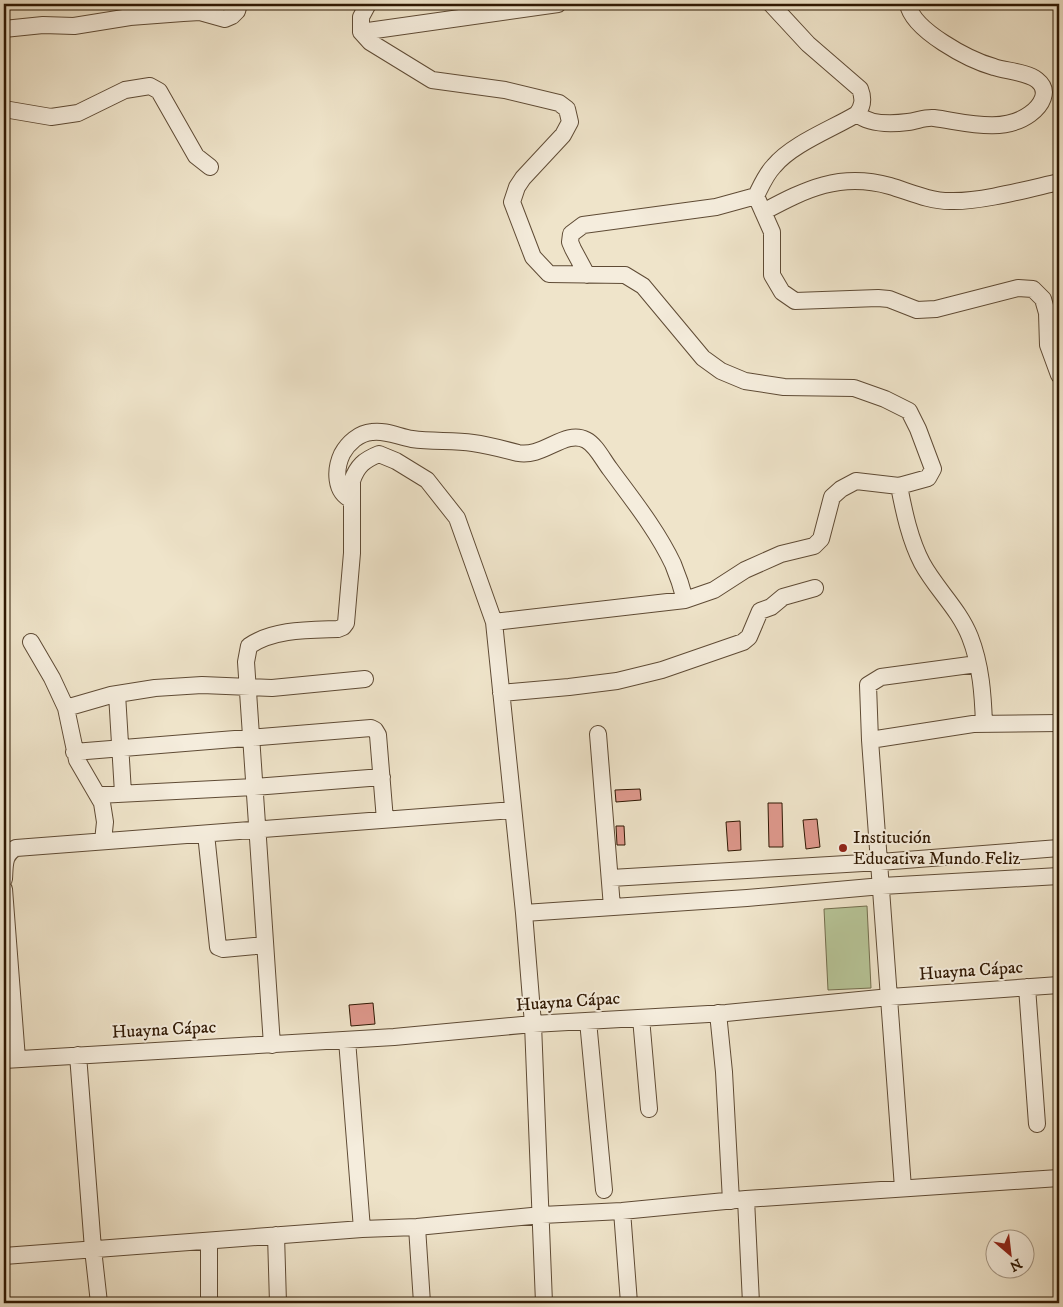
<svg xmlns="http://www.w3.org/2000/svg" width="1063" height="1307" font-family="'IM FELL DW Pica',serif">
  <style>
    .green { fill: #b7c598; stroke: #736e4e }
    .building { fill: #de988c; stroke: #2f1803 }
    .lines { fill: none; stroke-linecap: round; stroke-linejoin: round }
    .minor-casing { stroke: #5f4b35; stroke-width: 18 }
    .minor { stroke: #f5eddd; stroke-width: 16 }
    .poi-dot { fill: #8f2418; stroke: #f5eddd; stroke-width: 2 }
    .labels { text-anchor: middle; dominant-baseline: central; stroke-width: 4; stroke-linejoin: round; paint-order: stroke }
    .poi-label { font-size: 18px; fill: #2f1803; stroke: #f5eddd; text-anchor: start }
    .street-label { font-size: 18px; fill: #2f1803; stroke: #f5eddd }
  </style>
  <rect width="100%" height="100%" fill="#efe4ca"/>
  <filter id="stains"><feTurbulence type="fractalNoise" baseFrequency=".004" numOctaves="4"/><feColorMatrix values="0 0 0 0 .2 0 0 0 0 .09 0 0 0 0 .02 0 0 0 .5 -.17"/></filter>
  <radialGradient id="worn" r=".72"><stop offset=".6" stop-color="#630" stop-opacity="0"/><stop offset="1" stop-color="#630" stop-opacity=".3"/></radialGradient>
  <path class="green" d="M867,906L871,988L828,990L824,909Z"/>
  <path class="building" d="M640,789L641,800L616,802L615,790Z
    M768,803H782L783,847H769Z
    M817,819L820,847L806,849L803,820Z
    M740,821L741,850L728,851L726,822Z
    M616,826H624L625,845H617Z
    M373,1003L375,1024L351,1026L349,1005Z"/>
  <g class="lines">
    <g class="minor-casing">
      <path id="minor" d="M368,4L361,17V32L370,42L432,80L505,90L559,103L567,109L570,122L563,135L523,178L517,187L512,202L533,257L549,274L625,275L643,286L703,358L721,371L745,381L784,387L854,388L885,399L909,411L918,429L933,469L928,478L899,486L856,481L841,489L832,497L821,539L814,546L781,554L745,570L714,590L685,600L494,622
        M771,4L808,44L860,89C864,99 863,106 857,114C832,129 792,144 774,166C766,174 761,186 756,196L772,232V275L782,292L795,301L878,298L889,299L917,310L936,309L1018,288L1033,289L1043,299L1047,313L1048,345L1059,375
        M4,29L43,25L74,26L130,17L183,13L200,12L225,19L232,16L237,11L239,4
        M361,32L558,4
        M4,109L51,117L78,113L125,90L150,86L159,91L196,156L210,167
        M857,114C870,125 892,124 908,122C917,121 925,117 934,118C965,122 1003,134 1030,114C1041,106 1051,91 1037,80C1027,72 1006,71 994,67C969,60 912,30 908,4
        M763,212C806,189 840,172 890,186C910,192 929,201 950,201C981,202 1028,189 1059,182
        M587,275L573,249L570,242L571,234L583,225L716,207L756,196
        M899,486C904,512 910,540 922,563C936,589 959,609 970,637C981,665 983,695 984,724
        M352,500C334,492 335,469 342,454C348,443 359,433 372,432C386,430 399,437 412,439C433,442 453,440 473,443C488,445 503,449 518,453C543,458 565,429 586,440C596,445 603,460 610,469C632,499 657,530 673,564C678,576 682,588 685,600
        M31,642L52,678L66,708L77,760L102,803L105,822L103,841
        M501,693L569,687L617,681L662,670L743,642L749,637L760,611L771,607L783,597L815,588
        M117,694L123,793
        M66,708L111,695L155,688L202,685L272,688L365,679
        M598,734L612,907
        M870,740L973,724L1059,723
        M74,752L371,728L375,730L378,735L385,820
        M98,795L254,787L382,777
        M206,834L218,947L223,949L265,945
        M611,878L880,862L1059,848
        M4,879C5,867 3,854 16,848L512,810
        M4,889L17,1059
        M524,913L747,898L882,886L1059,876
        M1027,987L1037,1124
        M718,1013L724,1072L731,1201
        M641,1018L649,1109
        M588,1021L604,1190
        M347,1040L362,1229
        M272,1045L246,662L249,646C274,629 309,630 338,629L343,627L346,623L352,553V481C357,466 364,460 379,454L396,461L427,480L457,518L494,622L524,913L533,1024L544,1303
        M78,1055L93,1249L99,1303
        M4,1060L394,1037L533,1024L726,1013L890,997L1059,985
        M903,1188L870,740L868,685L881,677L977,664
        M746,1199L751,1303
        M622,1211L629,1303
        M417,1227L422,1303
        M276,1235L278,1303
        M209,1241V1303
        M4,1256L362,1229L417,1227L542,1215L622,1211L746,1199L1059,1178"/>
    </g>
    <use href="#minor" class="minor"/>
  </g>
  <circle class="poi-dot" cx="843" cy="848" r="5"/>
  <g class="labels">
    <g class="poi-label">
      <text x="853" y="838">Institución<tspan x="853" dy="21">Educativa Mundo Feliz</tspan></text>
    </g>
    <g class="street-label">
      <text transform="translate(971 971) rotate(-4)">Huayna Cápac</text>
      <text transform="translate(568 1002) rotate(-4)">Huayna Cápac</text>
      <text transform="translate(164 1030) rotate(-3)">Huayna Cápac</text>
    </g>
  </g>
  <rect width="1063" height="1307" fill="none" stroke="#efe4ca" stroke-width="20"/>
  <rect x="5" y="5" width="1053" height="1297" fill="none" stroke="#2f1803" stroke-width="2.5"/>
  <rect x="10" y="10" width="1043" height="1287" fill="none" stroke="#2f1803"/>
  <g transform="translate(1010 1254) rotate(152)"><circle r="24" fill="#f5eddd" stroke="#a69886"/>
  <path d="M0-4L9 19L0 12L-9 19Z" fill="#8f2418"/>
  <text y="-8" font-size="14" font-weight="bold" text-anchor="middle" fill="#2f1803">N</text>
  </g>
  <rect width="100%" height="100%" filter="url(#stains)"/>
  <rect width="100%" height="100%" fill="url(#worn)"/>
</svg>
